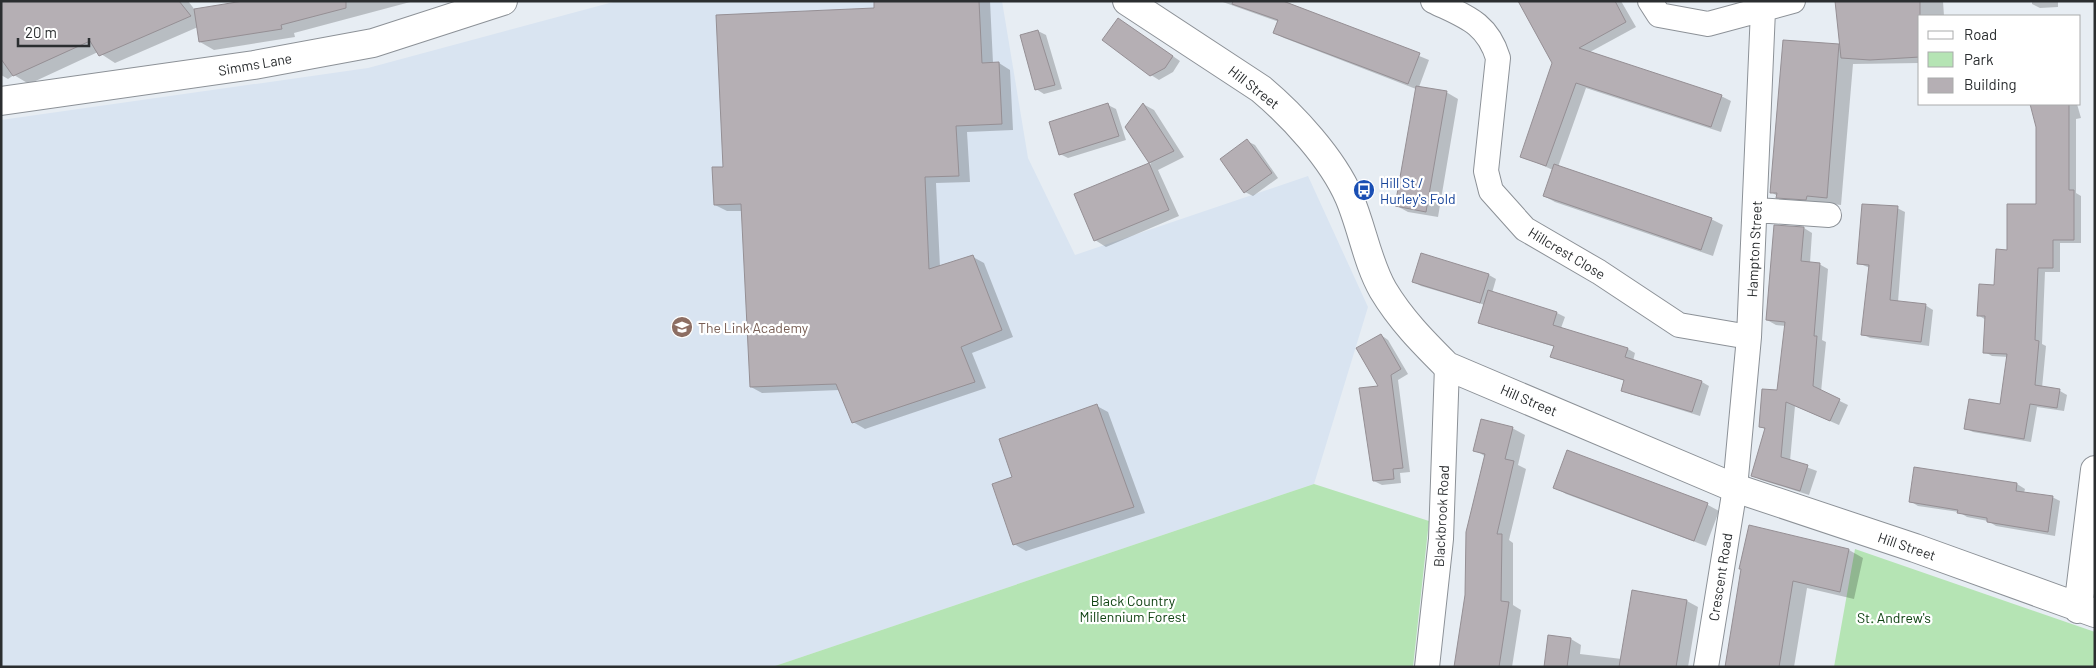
<svg xmlns="http://www.w3.org/2000/svg" width="2096" height="668" font-family="Barlow,sans-serif">
  <style>
    .built { fill: #d9e4f1 }
    .green { fill: #b5e4b4 }
    .shadow { fill: #0003 }
    .building { fill: #b5afb4; stroke: #958f94 }
    .lines { fill: none; stroke-linecap: round; stroke-linejoin: round }
    .street-casing { stroke: #8c9197; stroke-width: 26 }
    .secondary-casing { stroke: #8c9197; stroke-width: 30 }
    .street { stroke: #fff; stroke-width: 24 }
    .secondary { stroke: #fff; stroke-width: 28 }
    .labels { text-anchor: middle; dominant-baseline: central; stroke-width: 4.5; stroke-linejoin: round; paint-order: stroke }
    .street-label { font-size: 14px; fill: #2b2e30; stroke: #fff }
    .transit-label { font-size: 14px; fill: #164399; stroke: #fff; text-anchor: start }
    .education-label { font-size: 14px; fill: #785e54; stroke: #fff; text-anchor: start }
    .park-label { font-size: 14px; fill: #0f4212; stroke: #fff }
  </style>
  <rect width="100%" height="100%" fill="#e7edf3"/>
  <path class="built" d="M617,1H1002L1028,158L1075,255L1308,176L1368,307L1314,484L772,667H1V120L368,68Z"/>
  <path class="green" d="M1314,484L1429,521L1413,667H772Z
    M1855,549L2095,632V667H1834Z"/>
  <path class="shadow" d="M1,1H188L195,10L251,1H414L294,33L295,37L214,50L200,42L198,27L115,63L98,52L29,84L14,75L8,79L1,75Z
    M875,1H990L993,63H999L1010,70L1013,130L967,132L970,182L936,183L940,267L973,257L984,263L1013,337L972,353L986,388L865,429L853,422L840,390L762,393L751,387L742,211H727L715,205L724,168L875,9Z
    M1220,1H1284L1429,60L1419,87L1446,92L1458,99L1438,217L1408,212L1397,206L1416,89L1284,38L1274,33L1279,22Z
    M1519,1H1621L1636,27L1590,52L1721,96L1731,101L1721,132L1586,88L1558,167L1711,219L1723,225L1713,256L1555,202L1544,196L1553,170L1521,156L1554,63Z
    M1837,1H1943L1944,16H1920V63L1853,64L1841,205L1821,203L1792,205L1771,192L1839,46L1841,47Z
    M2032,1H2058V7L2040,8L2032,4Z
    M1126,24L1180,61L1173,72L1159,80L1151,75Z
    M1038,31L1046,35L1062,89L1044,94L1036,89L1021,36Z
    M1143,104L1154,110L1184,157L1158,170L1179,216L1106,247L1095,240L1076,195L1151,164L1126,127Z
    M2036,104H2077L2081,118L2076,119V193L2081,196V243H2060V272H2045L2042,344L2046,346L2042,388L2060,391L2067,395L2064,411L2037,407L2031,442L1973,432L1965,428L2001,406L2008,357L1992,356L1985,352L1986,320L1978,315L1995,286L2008,251L2038,205L2037,127L2032,105Z
    M1108,105L1116,109L1126,140L1068,158L1060,154Z
    M1247,141L1255,145L1278,178L1253,196L1245,192Z
    M1897,208L1905,212L1898,302L1925,305L1933,310L1929,346L1870,338L1862,334L1870,268L1858,263Z
    M1804,228L1812,233L1810,263L1819,264L1828,269L1822,340L1826,342L1821,392L1848,405L1839,425L1795,406L1790,461L1817,471L1809,495L1761,480L1752,475L1766,430L1760,426L1778,392L1786,326L1776,325L1767,320Z
    M1489,275L1496,279L1492,293L1557,313L1565,317L1561,328L1628,349L1635,353L1633,361L1702,382L1709,386L1700,416L1630,394L1622,390L1625,381L1552,357L1555,347L1487,326L1480,322L1485,305L1421,286L1414,282Z
    M1381,335L1388,340L1408,374L1398,380L1410,472L1400,473L1401,483L1382,485L1374,481Z
    M1097,406L1108,412L1145,513L1026,551L1014,544V477Z
    M1512,428L1525,435L1518,465L1526,469L1509,540L1513,543V605L1521,610L1512,667H1455L1486,457L1475,450Z
    M1568,452L1708,505L1719,511L1706,546L1566,494L1555,487Z
    M1915,468L2017,484L2025,489L2024,493L2052,497L2060,501L2055,536L1996,526L1988,521L1967,517L1959,512L1918,506L1910,501Z
    M1750,527L1849,550L1863,558L1854,599L1807,588L1794,667H1726Z
    M1633,592L1687,601L1698,607L1688,667H1545L1571,639L1581,645L1580,654L1622,659Z"/>
  <path class="building" d="M1,1H179L191,16L99,56L90,41L13,76L1,59Z
    M243,1H346V8L281,25L282,29L199,42L194,9Z
    M874,1H979L982,63L999,62L1002,124L956,126L959,176L925,177L929,269L973,255L1002,330L961,347L975,382L852,423L836,384L750,387L741,204L714,205L712,167H723L716,15L874,8Z
    M1233,1H1283L1420,53L1408,84L1273,33L1278,20L1232,4Z
    M1518,1H1615L1626,22L1579,48L1722,95L1711,127L1576,83L1546,166L1520,157L1552,63Z
    M1835,1H1920V57L1870,60L1841,58Z
    M1118,18L1173,56L1165,68L1150,76L1102,40Z
    M1038,30L1055,85L1035,90L1020,35Z
    M1783,40L1839,44L1827,198L1807,196L1806,200L1776,198L1777,193H1770Z
    M1416,86L1447,91L1426,212L1395,206Z
    M1108,103L1119,136L1059,155L1049,122Z
    M1143,103L1174,151L1149,163L1125,127Z
    M2030,104H2069V190H2074V240H2053V268H2038L2035,340L2039,341L2035,385L2060,389L2057,408L2030,404L2024,439L1964,429L1969,399L2000,404L2007,354L1983,353L1985,316H1977L1979,284L1994,285L1996,249L2007,250V204H2036V127Z
    M1247,139L1272,173L1244,193L1220,159Z
    M1149,163L1169,210L1094,241L1074,194Z
    M1554,164L1712,218L1701,250L1543,196Z
    M1862,204L1898,206L1890,300L1926,304L1921,342L1861,335L1869,265L1857,264Z
    M1774,225L1804,227L1801,261L1820,263L1814,336H1817L1813,386L1840,399L1830,421L1786,402L1781,457L1808,465L1800,491L1751,476L1765,428L1759,427L1762,389L1777,390L1785,322L1766,320Z
    M1421,253L1489,274L1480,303L1412,282Z
    M1488,290L1557,312L1553,325L1628,348L1625,357L1702,381L1692,412L1621,391L1624,380L1550,357L1554,346L1478,323Z
    M1381,334L1401,369L1391,375L1403,468L1393,469L1394,479L1373,481L1359,388L1378,386L1356,348Z
    M1097,404L1134,507L1013,545L992,484L1012,477L999,439Z
    M1481,419L1513,427L1505,459L1514,461L1497,534H1502L1501,601L1509,602L1499,667H1454L1465,595L1466,532L1485,454L1473,451Z
    M1567,450L1708,503L1694,541L1553,488Z
    M1914,467L2017,483L2016,491L2053,496L2048,532L1987,522V518L1957,513L1958,510L1909,502Z
    M1749,525L1849,549L1840,592L1793,581L1779,667H1725L1741,569H1739Z
    M1632,590L1687,600L1676,667H1619Z
    M1548,635L1571,638L1567,667H1544Z"/>
  <g class="lines">
    <g class="street-casing">
      <path id="street" d="M1433,1C1464,16 1487,22 1498,58L1486,171L1491,191L1525,229L1599,272L1679,325L1749,337
        M1650,1L1659,15L1708,24L1793,1
        M1756,210L1829,215
        M1427,667L1441,539L1447,366
        M1706,667L1735,488L1749,337L1763,10"/>
    </g>
    <g class="secondary-casing">
      <path id="secondary" d="M1127,1L1261,89C1293,116 1332,158 1349,197C1362,227 1367,262 1383,290C1401,320 1423,342 1447,366L1735,488L1915,548L2095,613
        M1,101L254,65L373,43L503,1
        M2078,609L2095,470"/>
    </g>
    <use href="#street" class="street"/>
    <use href="#secondary" class="secondary"/>
  </g>
  <defs>
    <g id="bus-disc" transform="scale(1.125)"><circle r="9.5" fill="#1a4fb4" stroke="#fff"/><path d="M-5-6H5V4H4V6H2V4H-2V6H-4V4H-5ZM-3.5-4V0h7V-4ZM-3.5 1.2v1.5H-2V1.2ZM2 1.2v1.5H3.5V1.2Z" fill="#fff"/></g>
    <g id="school-disc" transform="scale(1.125)"><circle r="9.5" fill="#8d6e63" stroke="#fff"/><path d="M0-5L7-2L0 1L-7-2ZM-4 1L0 2.5L4 1V4Q0 6-4 4Z" fill="#fff"/></g>
  </defs>
  <g fill-rule="evenodd">
    <use href="#bus-disc" x="1364" y="190"/>
    <use href="#school-disc" x="682" y="327"/>
  </g>
  <g class="labels">
    <g class="street-label">
      <text transform="translate(255 64) rotate(-10)">Simms Lane</text>
      <text transform="translate(1254 87) rotate(38)">Hill Street</text>
      <text transform="translate(1754 249) rotate(-87)">Hampton Street</text>
      <text transform="translate(1567 253) rotate(31)">Hillcrest Close</text>
      <text transform="translate(1529 400) rotate(23)">Hill Street</text>
      <text transform="translate(1441 516) rotate(-87)">Blackbrook Road</text>
      <text transform="translate(1907 546) rotate(19)">Hill Street</text>
      <text transform="translate(1720 577) rotate(-81)">Crescent Road</text>
    </g>
    <g class="transit-label">
      <text x="1380" y="182">Hill St /<tspan x="1380" dy="16">Hurley's Fold</tspan></text>
    </g>
    <g class="education-label">
      <text x="698" y="327">The Link Academy</text>
    </g>
    <g class="park-label">
      <text x="1133" y="600">Black Country<tspan x="1133" dy="16">Millennium Forest</tspan></text>
      <text x="1894" y="617">St. Andrew's</text>
    </g>
  </g>
  <rect width="2096" height="668" fill="none" stroke="#2b2e30" stroke-width="5"/>
  <rect x="1918" y="15" width="162" height="90" fill="#ffffff" stroke="#aaabac"/>
  <rect x="1928" y="31" width="25" height="8" fill="#ffffff" stroke="#aaabac"/>
  <text x="1964" y="40" font-size="15" fill="#2b2e30">Road</text>
  <rect x="1928" y="52" width="25" height="15" fill="#b5e4b4" stroke="#aaabac"/>
  <text x="1964" y="65" font-size="15" fill="#2b2e30">Park</text>
  <rect x="1928" y="78" width="25" height="15" fill="#b5afb4" stroke="#aaabac"/>
  <text x="1964" y="90" font-size="15" fill="#2b2e30">Building</text>
  <path d="M18 38v8h71v-8" fill="none" stroke="#2b2e30" stroke-width="2.5"/>
  <text x="25" y="38" font-size="15" fill="#2b2e30" stroke="#ffffff" stroke-width="4" paint-order="stroke">20 m</text>
</svg>
